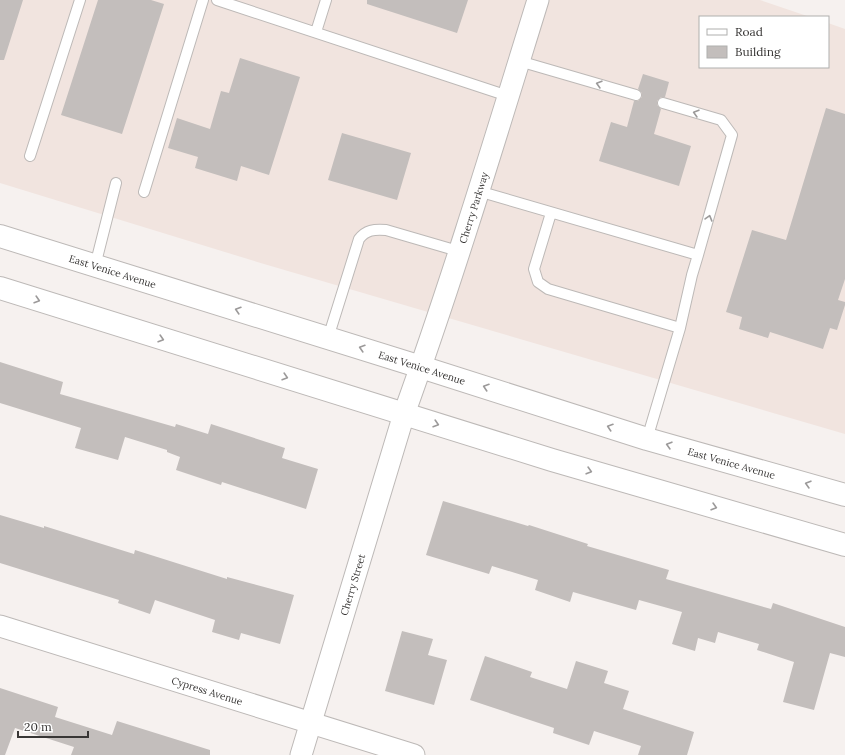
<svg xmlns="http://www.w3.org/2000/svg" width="845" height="755" font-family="Lora,serif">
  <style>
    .built { fill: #f1e4df }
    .building { fill: #c3bebc }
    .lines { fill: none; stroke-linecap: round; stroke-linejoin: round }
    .lane-casing { stroke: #bdb9b7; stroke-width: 12 }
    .street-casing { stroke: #bdb9b7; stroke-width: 23 }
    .primary-casing { stroke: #bdb9b7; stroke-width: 24 }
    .lane { stroke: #fff; stroke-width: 10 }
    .street { stroke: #fff; stroke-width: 21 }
    .primary { stroke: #fff; stroke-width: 22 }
    .oneway { stroke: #9c9a9a }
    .labels { text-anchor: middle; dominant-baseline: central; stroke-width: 3; stroke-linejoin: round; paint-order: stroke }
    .street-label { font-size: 10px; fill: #383635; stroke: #fff }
  </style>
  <rect width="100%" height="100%" fill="#f6f1ef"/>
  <path class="built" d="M0,0H760L810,17H700V67H828V23L845,29V434L264,264L0,183Z"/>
  <path class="building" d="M0,0H23L4,60H0Z
    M98,0H151L164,4L122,134L61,115Z
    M367,0H468L457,33L367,4Z
    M240,58L300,77L269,175L241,166L237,181L195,168L198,157L168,148L177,118L210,129L221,91L229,93Z
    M643,74L669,82L665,97H661L657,101V105L661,109L654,134L691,146L679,186L599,161L611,122L627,127L634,101H638L642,97V93L638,89Z
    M826,108L845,114V279L838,300L845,302V305L837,330L830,328L823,349L770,332L768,338L739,329L742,317L726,312L752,230L786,240Z
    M342,133L411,153L397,200L328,180Z
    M0,362L63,382L60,394L175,427L176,424L208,434L211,424L285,448L282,458L318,469L306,509L222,482L221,485L176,470L180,457L167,452V450L125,437L118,460L75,448L81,428L0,403Z
    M443,501L528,526L529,525L588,544L587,546L669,570L666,579L771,609L773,603L845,627V657L830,653L814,710L783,702L794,662L757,650L759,644L718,632L715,643L698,638L695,651L672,644L682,612L639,600L636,610L573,592L570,602L535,590L538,580L492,566L489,574L426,555Z
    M0,515L44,528V526L134,554L135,550L227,579V577L294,595L280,644L241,633L239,640L212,632L215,620L155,600L150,614L118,603L119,600L0,563Z
    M402,631L433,639L428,655L447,660L434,705L385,691Z
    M485,656L532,672L530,677L567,689L576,661L608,671L604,683L629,691L623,709L694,732L687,755H638L641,746L594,731L589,745L553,733L554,728L470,700Z
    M0,688L58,707L55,717L112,735L117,721L210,750V755H71L74,747L15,728L5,755H0Z"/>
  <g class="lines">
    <g class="lane-casing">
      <path id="lane" d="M217,0L508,96
        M316,32L326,0
        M519,61L636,95
        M663,103L721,120L732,135L698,255
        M30,156L80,0
        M478,191L698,255L692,275L680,328L647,439
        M144,192L203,0
        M551,213L534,269L538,282L548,289L680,328
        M95,266L116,183
        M328,338L359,239C366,230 374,229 386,230L458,251"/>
    </g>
    <g class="street-casing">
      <g id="street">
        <path id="s1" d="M0,626L414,755"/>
        <path id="s2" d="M301,755L404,414C453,278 495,139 538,0"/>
      </g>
    </g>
    <g class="primary-casing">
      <g id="primary">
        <path id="s3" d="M0,236L421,367L647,439L845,495"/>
        <path d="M0,288L552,460L845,545"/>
      </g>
    </g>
    <use href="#lane" class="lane"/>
    <use href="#street" class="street"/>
    <use href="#primary" class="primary"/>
  </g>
  <defs><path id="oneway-chevron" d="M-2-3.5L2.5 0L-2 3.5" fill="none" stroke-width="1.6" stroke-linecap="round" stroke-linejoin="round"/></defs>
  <g class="oneway">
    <use href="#oneway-chevron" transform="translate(599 84) rotate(-164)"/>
    <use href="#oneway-chevron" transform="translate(696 113) rotate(-164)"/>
    <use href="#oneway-chevron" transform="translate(709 218) rotate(-74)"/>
    <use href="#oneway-chevron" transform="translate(37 300) rotate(17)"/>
    <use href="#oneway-chevron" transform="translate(238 310) rotate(-163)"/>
    <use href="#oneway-chevron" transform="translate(161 339) rotate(17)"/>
    <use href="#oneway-chevron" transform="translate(362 348) rotate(-163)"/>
    <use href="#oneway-chevron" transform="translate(285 377) rotate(17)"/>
    <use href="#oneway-chevron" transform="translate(486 387) rotate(-162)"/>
    <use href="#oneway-chevron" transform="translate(436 424) rotate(17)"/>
    <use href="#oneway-chevron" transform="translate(610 427) rotate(-162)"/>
    <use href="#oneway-chevron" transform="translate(669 445) rotate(-164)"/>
    <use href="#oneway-chevron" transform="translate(589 471) rotate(16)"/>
    <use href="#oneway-chevron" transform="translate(808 484) rotate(-164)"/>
    <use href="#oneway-chevron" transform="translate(714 507) rotate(16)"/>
  </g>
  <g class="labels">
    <g class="street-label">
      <text stroke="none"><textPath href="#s2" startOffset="574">Cherry Parkway</textPath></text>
      <text stroke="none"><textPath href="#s3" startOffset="118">East Venice Avenue</textPath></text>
      <text stroke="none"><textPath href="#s3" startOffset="442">East Venice Avenue</textPath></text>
      <text stroke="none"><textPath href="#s3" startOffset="766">East Venice Avenue</textPath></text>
      <text stroke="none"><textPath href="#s2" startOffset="178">Cherry Street</textPath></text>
      <text stroke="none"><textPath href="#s1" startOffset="217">Cypress Avenue</textPath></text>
    </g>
  </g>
  <rect x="699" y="16" width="130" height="52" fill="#ffffff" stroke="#afafae"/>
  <rect x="707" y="29" width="20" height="6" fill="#ffffff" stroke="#afafae"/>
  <text x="735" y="36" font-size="12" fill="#383635">Road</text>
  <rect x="707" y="46" width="20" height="12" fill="#c3bebc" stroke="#afafae"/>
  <text x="735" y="56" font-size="12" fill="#383635">Building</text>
  <path d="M18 731v6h70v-6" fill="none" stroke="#383635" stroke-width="2"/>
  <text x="24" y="731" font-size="12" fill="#383635" stroke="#ffffff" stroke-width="3" paint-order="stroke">20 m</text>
</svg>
